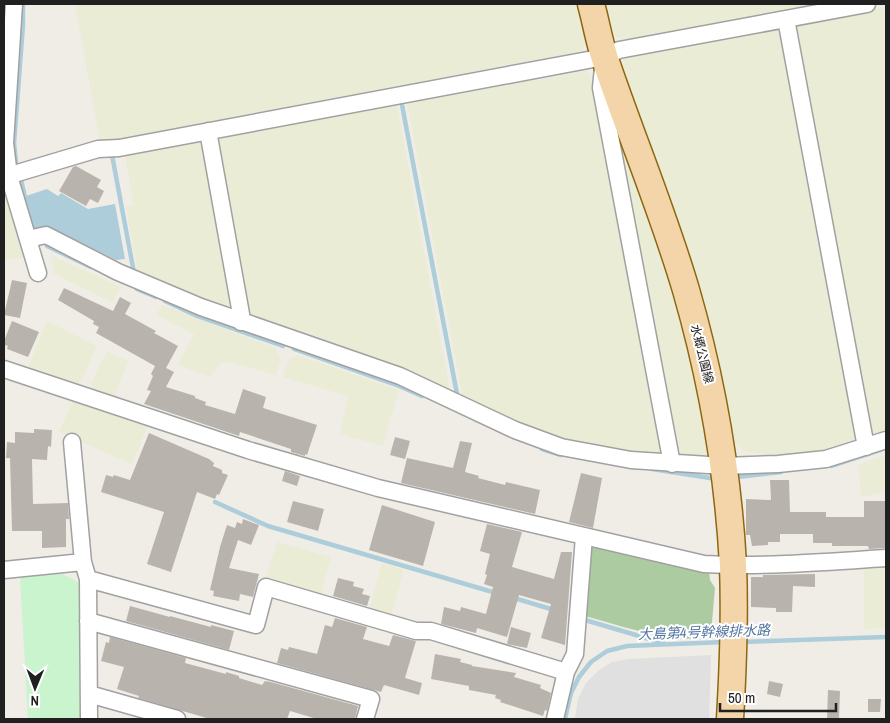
<svg xmlns="http://www.w3.org/2000/svg" width="890" height="723" font-family="'Archivo Narrow','Noto Sans JP',sans-serif">
  <style>
    .farmland { fill: #eaecd5 }
    .forest { fill: #accba0 }
    .park { fill: #caf4ce }
    .parking { fill: #e0e0e0 }
    .water { fill: #accdd9 }
    .lines { fill: none; stroke-linecap: round; stroke-linejoin: round }
    .stream { stroke: #accdd9; stroke-width: 4.5 }
    .building { fill: #b9b3ad }
    .minor-casing { stroke: #a1a1a1; stroke-width: 19 }
    .primary-casing { stroke: #8d670f; stroke-width: 29 }
    .minor { stroke: #fff; stroke-width: 16 }
    .primary { stroke: #f3d5a9; stroke-width: 26 }
    .labels { text-anchor: middle; dominant-baseline: central; stroke-width: 4; stroke-linejoin: round; paint-order: stroke }
    .street-label { font-size: 12px; fill: #202020; stroke: #fff }
    .water-label { font-size: 14px; font-style: italic; fill: #5276a0; stroke: #fff }
  </style>
  <rect width="100%" height="100%" fill="#f0ede7"/>
  <path class="farmland" d="M75,4H578L588,43L581,51L100,142Z
    M605,4H838L637,40L621,39L614,35Z
    M886,6V434L869,439L793,24Z
    M781,26L860,440L828,453L778,457L743,451L732,439L725,392L704,307L621,62L629,55Z
    M587,71L599,101L664,455L662,457L568,443L536,433L463,399L407,103Z
    M397,105L450,390L247,317L214,138Z
    M622,138L678,314L701,404L709,451L705,457H676L616,139Z
    M205,140L236,313L138,275L126,206L133,205L125,154Z
    M4,189L6,190L26,258L4,260Z
    M52,256L121,287L112,302L54,274Z
    M162,305L275,348L281,359L276,375L226,361L221,363L210,377L178,365L194,334L156,315Z
    M47,321L97,346L81,381L75,387L27,370Z
    M107,351L128,361L113,399L91,392V384Z
    M297,355L399,390L383,446L340,434L348,396L283,377L288,360Z
    M74,398L149,423L132,464L59,432Z
    M886,455V492L861,497L858,465Z
    M277,542L331,557L320,597L265,582Z
    M382,563L404,570L390,619L368,613Z
    M886,564V628L864,629V565Z"/>
  <path class="forest" d="M596,544L709,571L710,580L715,588L711,633C689,650 612,623 585,616L588,546Z"/>
  <path class="park" d="M35,572H58L80,583L81,719H28L20,578Z"/>
  <path class="parking" d="M711,655L709,719H575L578,699L586,683L599,670L612,662L629,659Z"/>
  <path class="water" d="M47,189L58,196L61,193L88,209L115,204L125,259L116,260L50,228L33,233L23,197Z"/>
  <g class="lines">
    <path class="stream" d="M402,105L457,394
      M112,155L134,273
      M16,162L14,143L23,25V4
      M21,180L26,201
      M47,246L91,267
      M137,289L156,297
      M165,301L197,316L283,346
      M294,349L399,386L422,396
      M542,449L561,455
      M831,466L886,448
      M652,469L710,478
      M738,477L781,472
      M215,502L268,526L496,593
      M514,598L554,610
      M585,620L663,643
      M742,642L886,637
      M565,719L571,693L579,677L591,662L607,651L627,646L724,642"/>
  </g>
  <path class="building" d="M76,166L101,180L97,187L104,191L98,203L90,199L86,206L59,191L73,167Z
    M12,280L27,283L20,318L4,315Z
    M64,288L113,311L120,297L131,303L125,314L156,331L154,333L178,346L166,368L174,372L166,387L195,396V398L206,402L205,405L235,414L243,389L266,397L263,408L317,425L307,455L305,454V456L291,452V449L240,432L239,436L144,404L151,391L147,390L153,376L151,374L155,366L96,333L99,327L93,324L94,321L58,300Z
    M12,321L39,332L28,357L7,349L8,346L4,345V341Z
    M34,429L52,430L51,447L48,446L47,460L32,459L33,504L68,503L69,519H66V547L42,548V531H12L10,458H6L7,442L15,443V432L34,433Z
    M149,433L209,459L214,463L213,466L222,470V473L228,475L219,495L217,494L215,499L197,492L171,572L147,564L164,512L101,492L106,475L113,477L114,475L130,480Z
    M395,437L410,441L405,459L390,455Z
    M460,441L472,443L465,472L479,476L478,478L505,485L506,482L540,490L535,514L401,483L407,458L453,468Z
    M285,471L300,476L297,486L282,481Z
    M581,473L602,478L593,528L569,522Z
    M770,480H789L790,512H826V517H864V501H885L886,548L869,549L868,546H832V543H813V534H780V542H768V545L752,546L750,535H746V499L771,500Z
    M293,501L324,509L318,531L287,522Z
    M382,505L435,522L423,566L369,550Z
    M243,519L259,525L251,545L238,540L229,568L259,574L253,597L240,594L239,601L213,596L214,591L210,590L220,547L227,525L235,528L237,522L242,524Z
    M487,524L522,532L512,567L554,579L561,552H572L565,645L541,638L551,604L519,595L507,637L477,628L476,633L441,624L444,607L460,611L461,607L486,614L493,587L484,584L487,575L485,574L490,554L480,551Z
    M815,574V587L793,586L792,612H776V608L751,607V577H763V575Z
    M338,578L354,582L353,586L364,589L362,594L370,596L367,606L333,596Z
    M130,606L170,617V616L211,627V625L234,631L229,650L126,621Z
    M335,618L367,627L363,639L389,646L393,635L416,641L405,678L422,683L419,695L384,685L381,692L277,663L281,648L288,650L289,647L317,654L325,625L332,627Z
    M511,627L531,633L527,648L507,644Z
    M110,637L186,658L185,663L226,674V672L239,676V678L262,685L265,681L271,682L358,706L355,719H317L290,711L287,719H210L138,698L139,696L117,689L124,667L101,661L106,642L109,643Z
    M435,654L461,659L460,662L472,665V666L516,673L514,677L541,685L540,688L551,693L547,711L545,710L543,716L500,702L501,700L495,698L496,695L469,690V686L431,679Z
    M769,681L783,684L780,697L767,694Z
    M828,690L840,691L839,719H827Z
    M868,699H881L880,712H868Z"/>
  <g class="lines">
    <g class="minor-casing">
      <path id="minor" d="M14,4L5,143L9,176L38,273
        M786,19L866,447
        M603,67L601,88L672,464
        M208,131L241,314V322
        M4,177L98,149L119,148L604,57L619,50L867,4
        M28,239L46,235L118,272L201,307L400,376L515,430L561,447L631,460L724,466L778,464L826,459L886,440
        M4,369L248,450L378,488L704,564C765,567 826,562 886,558
        M72,442L83,562
        M4,570L83,562L88,579L89,719
        M88,579L256,625L266,587L416,631H431L566,672
        M88,621L371,699L365,719
        M89,694L177,719
        M555,719L566,672L575,654L584,536"/>
    </g>
    <g class="primary-casing">
      <path id="primary" d="M591,4C596,22 599,41 605,59C631,136 663,212 686,290C712,380 728,472 733,565C735,616 733,668 730,719"/>
    </g>
    <use href="#minor" class="minor"/>
    <use href="#primary" class="primary"/>
  </g>
  <g class="labels">
    <g class="street-label">
      <text transform="translate(702 354) rotate(76)">水郷公園線</text>
    </g>
    <g class="water-label">
      <text transform="translate(704 632) rotate(-2)">大島第4号幹線排水路</text>
    </g>
  </g>
  <rect width="890" height="723" fill="none" stroke="#202020" stroke-width="10"/>
  <g transform="translate(35 688) rotate(181)" stroke="#ffffff" stroke-width="4" paint-order="stroke">
  <path d="M0-4L9 19L0 12L-9 19Z" fill="#202020"/>
  <text y="-8" font-size="14" font-weight="bold" text-anchor="middle" fill="#202020">N</text>
  </g>
  <path d="M720 703v8h116v-8" fill="none" stroke="#202020" stroke-width="2.5"/>
  <text x="728" y="703" font-size="15" fill="#202020" stroke="#ffffff" stroke-width="4" paint-order="stroke">50 m</text>
</svg>
